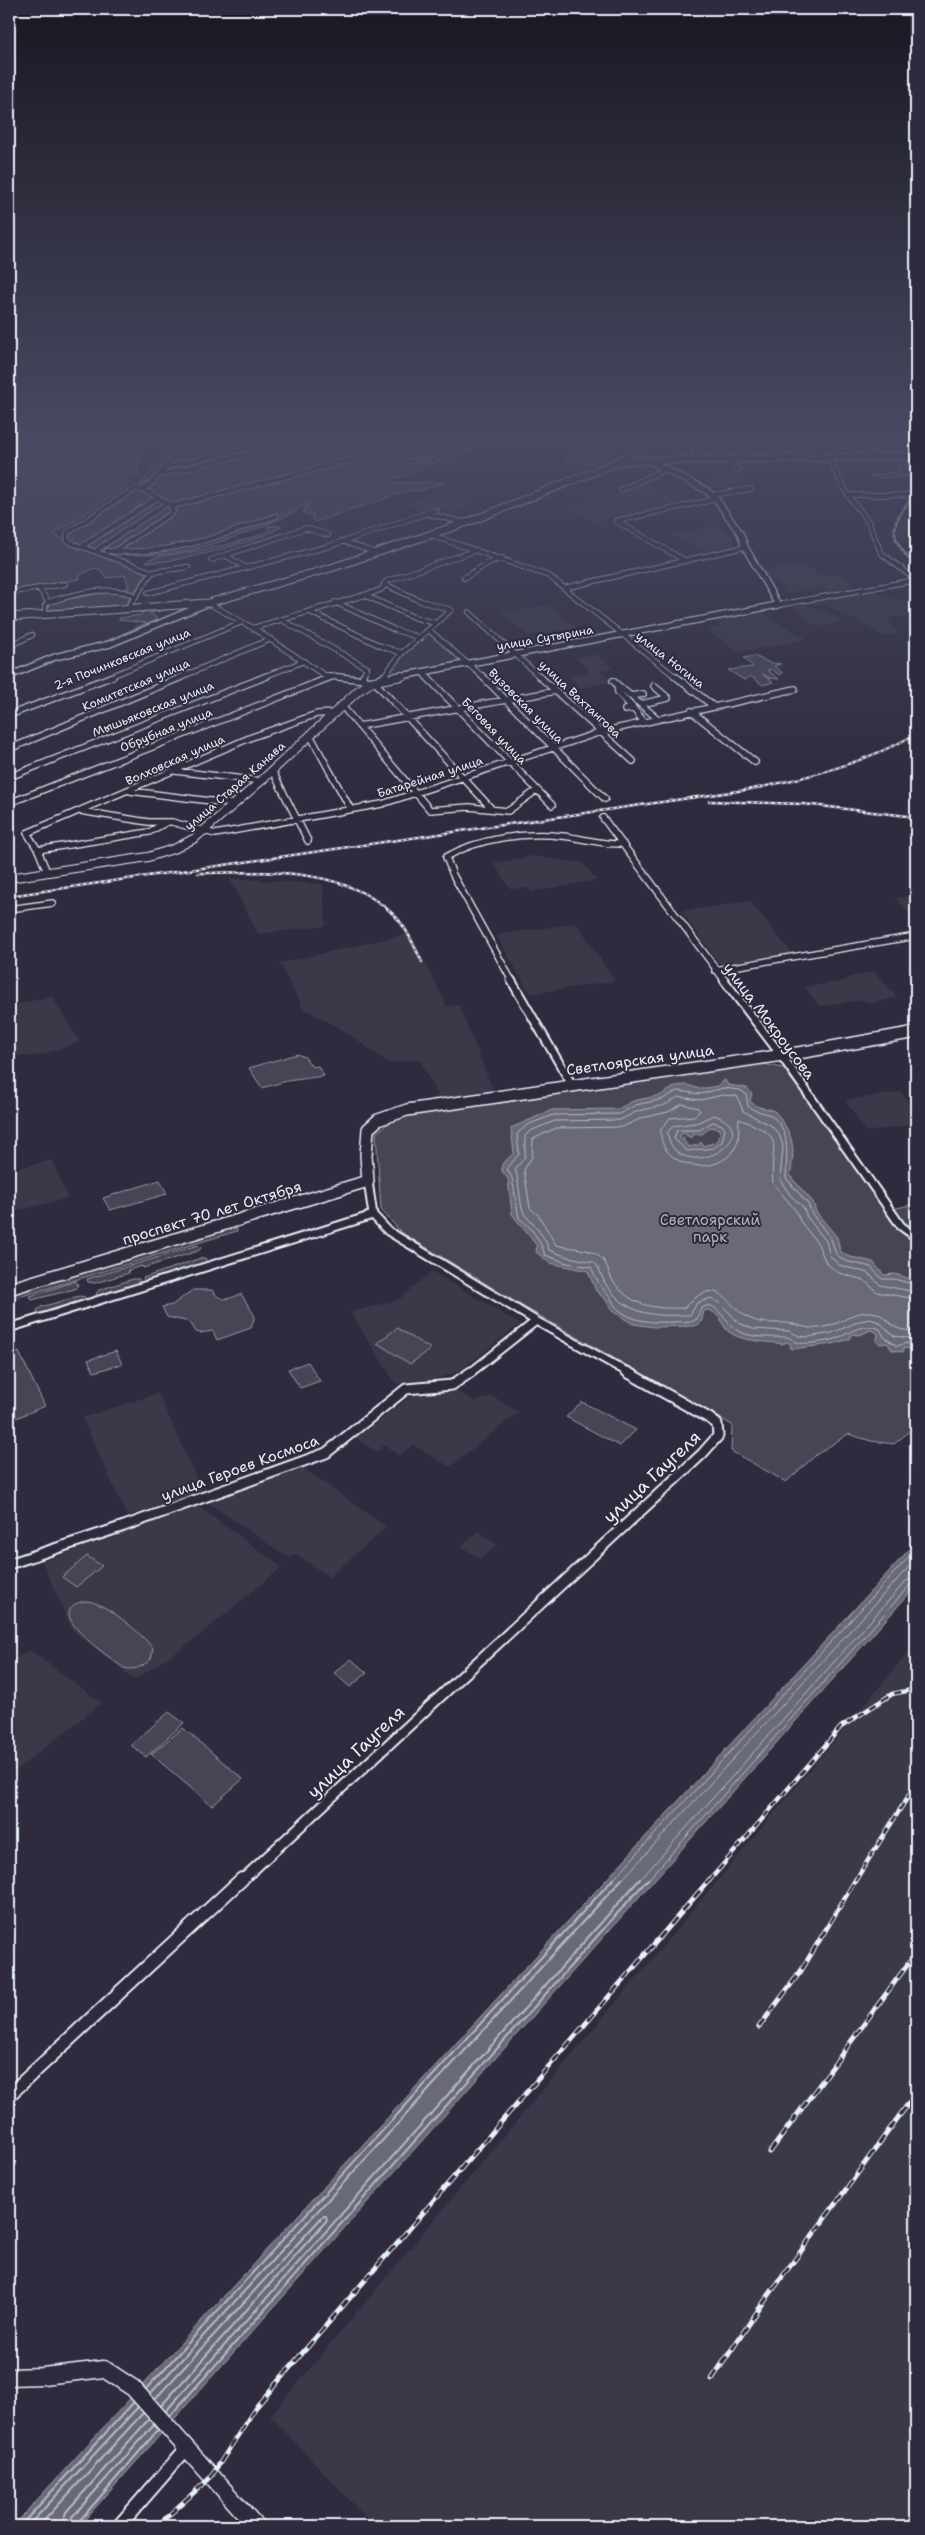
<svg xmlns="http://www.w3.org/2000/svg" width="925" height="2535" font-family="'Shantell Sans',sans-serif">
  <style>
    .built { fill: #3b3749 }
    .green { fill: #464455; stroke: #979aa6 }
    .water { fill: #696978; stroke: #9c9fab; fill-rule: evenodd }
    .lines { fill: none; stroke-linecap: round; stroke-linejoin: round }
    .shore-far1 { stroke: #b5bbc5; stroke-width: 1 }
    .shore { stroke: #b5bbc5; stroke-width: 2 }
    .minor-far4-casing { stroke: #e8f1f8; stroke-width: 6 }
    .minor-far3-casing { stroke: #e8f1f8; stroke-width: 8 }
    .minor-far2-casing { stroke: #e8f1f8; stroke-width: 11 }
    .minor-far1-casing { stroke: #e8f1f8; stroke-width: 13 }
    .minor-casing { stroke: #e8f1f8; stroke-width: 16 }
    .tertiary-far2-casing { stroke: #e8f1f8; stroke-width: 8 }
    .tertiary-far1-casing { stroke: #e8f1f8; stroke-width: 10 }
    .tertiary-casing { stroke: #e8f1f8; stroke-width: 19 }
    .secondary-casing { stroke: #e8f1f8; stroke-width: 14 }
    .primary-casing { stroke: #e8f1f8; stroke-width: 9 }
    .minor-far4 { stroke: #2f2a3d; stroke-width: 4.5 }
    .minor-far3 { stroke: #2f2a3d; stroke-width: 5.5 }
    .minor-far2 { stroke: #2f2a3d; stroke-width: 7 }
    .minor-far1 { stroke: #2f2a3d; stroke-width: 9 }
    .minor { stroke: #2f2a3d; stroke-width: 12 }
    .tertiary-far2 { stroke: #2f2a3d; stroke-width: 5.5 }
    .tertiary-far1 { stroke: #2f2a3d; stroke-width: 8 }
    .tertiary { stroke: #2f2a3d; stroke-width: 16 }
    .secondary { stroke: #2f2a3d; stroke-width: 11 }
    .primary { stroke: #2f2a3d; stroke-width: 7 }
    .rail-far2-casing { stroke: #e8f1f8; stroke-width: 2.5 }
    .rail-far1-casing { stroke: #e8f1f8; stroke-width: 4.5 }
    .rail-casing { stroke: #e8f1f8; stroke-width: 5 }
    .rail-far2 { stroke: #2f2a3d; stroke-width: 1; stroke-dasharray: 3; stroke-linecap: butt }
    .rail-far1 { stroke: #2f2a3d; stroke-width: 2.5; stroke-dasharray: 7; stroke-linecap: butt }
    .rail { stroke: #2f2a3d; stroke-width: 3; stroke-dasharray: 9; stroke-linecap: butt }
    .labels { text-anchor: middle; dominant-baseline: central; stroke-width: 4; stroke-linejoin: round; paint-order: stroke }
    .far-street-label { font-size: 12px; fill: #e8f1f8; stroke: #2f2a3d }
    .street-label { font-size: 15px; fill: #e8f1f8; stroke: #2f2a3d }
    .park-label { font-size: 15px; fill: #afb4bf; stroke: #2f2a3d }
    .near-street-label { font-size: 18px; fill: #e8f1f8; stroke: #2f2a3d }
  </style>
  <rect width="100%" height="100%" fill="#2f2a3d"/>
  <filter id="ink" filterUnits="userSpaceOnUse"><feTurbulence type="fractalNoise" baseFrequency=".02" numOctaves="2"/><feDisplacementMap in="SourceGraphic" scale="10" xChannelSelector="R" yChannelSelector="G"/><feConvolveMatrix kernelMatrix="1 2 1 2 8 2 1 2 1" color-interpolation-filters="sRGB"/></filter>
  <g filter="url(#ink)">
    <path class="built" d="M9,441H187L168,444L9,450Z
      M236,441H368L264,459Z
      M707,468L736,471L745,482L730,487L709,486L708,483L704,481L714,479Z
      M645,484L690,500L595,522L566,508Z
      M440,491L479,502L451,513L436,508L427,512L406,504Z
      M916,499V541H899L897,531L901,516Z
      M715,526L731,534L736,545L704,553L672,535Z
      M794,566L809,567L818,575L843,574L857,591L834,595L822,588L787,593L782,590L785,589L765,576L764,571Z
      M874,591L893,599H916V610L906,611L909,616L887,618L899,634L884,636L823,603L814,605L810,603Z
      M806,604L826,611L844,622L818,627L801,616L805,615L791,607Z
      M549,605L576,628L529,636L501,612Z
      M761,612L807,639L740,652L706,630L721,627L714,621Z
      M429,633L460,662L400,673L388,672L403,656Z
      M596,654L613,668L600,671L613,682L582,688L568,676L590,671L576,658Z
      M533,856L583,863L597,880L532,892L526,888L510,889L493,863Z
      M229,878L323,884L326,926L258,934Z
      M916,883V914L911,915L895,898L911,896L914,884Z
      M750,901L793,954L721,966L681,911Z
      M577,923L615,981L530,994L496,935Z
      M411,933L447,1006L459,1005L494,1092L440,1100L419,1059L388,1063L346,1032L303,1008L279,963Z
      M875,972L898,998L870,1003L862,1000L819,1006L804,987L845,981L849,977Z
      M52,996L80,1042L37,1056H9V1006Z
      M901,1092L916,1112V1124L866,1132L845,1100Z
      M52,1160L68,1198L9,1213V1170Z
      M432,1271L520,1324L461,1370L437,1379L396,1384L350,1312L398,1300Z
      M454,1389L475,1401L492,1396L519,1412L450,1467L413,1445L399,1456L385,1445L376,1452L356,1438L415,1393Z
      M158,1393L203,1491L127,1516L82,1418Z
      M302,1467L387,1527L329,1577L295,1554L289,1558L207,1502Z
      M198,1506L282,1567L198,1637L135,1680L72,1630L42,1562Z
      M478,1531L498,1545L480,1559L461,1546Z
      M916,1643V2526H374L270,2416Z
      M30,1650L102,1703L9,1776V1662Z"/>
    <path class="green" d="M187,441H236L264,459L368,441H466L409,454L401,459C409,467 443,462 453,454C456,451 457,449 462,446L461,443L469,441L473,450L464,451V455L458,460L435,462L420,471L389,480L393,483L444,482L420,491L410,490L315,522L311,519L314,516L303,513L308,504C272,525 228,541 187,551C158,557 91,559 69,538V532L139,487L173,443Z
      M597,444L622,455L600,462L605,464L602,465L565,461L578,450L575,447L582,446L592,452L603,450L593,445Z
      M125,446L140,448L141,452L136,476L123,489L54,534L71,544L146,571L148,573L124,607L52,612L47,610L52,602L129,588L125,575L107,578L100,569L95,568L80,575L79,579L9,591V450Z
      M896,464L914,466V475L887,478L869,476L900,471Z
      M269,526H282C264,541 170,565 146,562C154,554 173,555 184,553C202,550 257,540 270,529L267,527Z
      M161,608H175L150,613L159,620L107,643H102L146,623L119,620V618L141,615L142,612Z
      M754,656L770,663L781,664L774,666L783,673L780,675L771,669L767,670L779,679L770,678L762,674L773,682L763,685L750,676L744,680L728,670L753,667L744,658Z
      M297,1054L305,1057L312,1067L318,1066L324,1076L287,1081L262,1088L249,1068Z
      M759,1063L783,1068L911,1241L916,1245V1426L894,1444L871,1441L848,1434L816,1455L786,1482L731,1451L732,1425L524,1307L401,1232L381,1210L376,1133L399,1115L489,1099L494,1104Z
      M160,1180L167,1194L110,1210L103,1198Z
      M916,1204V1234L904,1225L892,1209Z
      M236,1226L237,1231L9,1300V1295Z
      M198,1245L201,1248L198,1251L143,1268L142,1266L128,1270L129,1273L95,1283L88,1282L87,1279Z
      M201,1258H205L207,1262L145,1282L143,1278Z
      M133,1279H139L141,1283L98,1297L96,1294L99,1290Z
      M76,1281L78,1285L75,1289L32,1300L30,1296Z
      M193,1290H212C221,1303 228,1299 241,1294L255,1316L251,1328L217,1340L213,1331L201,1333L196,1332L190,1322L167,1317L162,1307L172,1305Z
      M79,1296L85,1297L86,1300L39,1315L37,1310L41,1307Z
      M397,1328L431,1349L410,1364L377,1343Z
      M116,1351L122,1364L94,1372L88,1360Z
      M19,1352L45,1406L9,1421V1355Z
      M308,1362L320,1381L300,1388L288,1369Z
      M582,1402L636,1430L620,1446L566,1417Z
      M87,1556L102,1566L76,1587L62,1577Z
      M86,1601C104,1601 142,1634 153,1648L151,1659C142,1667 135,1671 124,1668C111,1658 36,1609 86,1601Z
      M351,1659L367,1673L350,1687L334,1673Z
      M169,1712L184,1723L146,1757L131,1745Z
      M183,1728L243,1779L212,1806L151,1754Z"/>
    <path class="water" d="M451,448L453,449L450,452L425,461L405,459Z
      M725,1080L728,1085L747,1088L752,1094L750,1100C754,1109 766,1107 774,1111C777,1113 779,1117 781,1120C796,1139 794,1154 790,1176L813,1202L816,1212L837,1237L840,1251L847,1256L873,1262L884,1275L895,1274L916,1281V1350L903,1348V1352L892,1350L887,1343L880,1344L875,1340L878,1337L877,1333L871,1330L859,1335L852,1334L850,1339L833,1344L792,1349L790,1347L791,1344L787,1342L782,1344C766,1341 737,1342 726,1329C720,1321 719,1313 708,1310L704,1311L701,1323L694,1326L654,1327L633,1324L612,1311L606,1300L596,1291L588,1271L550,1263L536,1252L537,1246L512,1214L508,1179L502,1171V1164L514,1153L511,1128L552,1110L618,1109L633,1101L661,1095L676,1086L687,1085L700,1089L717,1086ZM711,1127L720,1129L719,1139L716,1142L703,1146L701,1142L698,1145L689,1147L683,1140L685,1138L679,1137L683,1133L691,1138L695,1134H702Z
      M916,1542V1586L79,2526H13Z"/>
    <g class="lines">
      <path class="shore-far1" d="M714,1115C772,1135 678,1190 667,1133L673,1126L696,1123Z
        M713,1122L722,1125L725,1129L722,1142L713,1148L687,1151L674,1139L677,1130H699Z
        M916,1285L894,1279H882L871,1267L845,1261L836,1254L831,1239L812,1214L808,1204L786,1178C786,1157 792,1129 770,1115C762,1111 754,1112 748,1106L746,1094L740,1090L723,1088L701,1094L677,1091L663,1099L636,1105L619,1114L553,1115L527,1125L517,1134L519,1154L507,1169L512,1178L519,1218C532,1227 540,1240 545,1255L567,1263L591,1267C597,1280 600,1286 609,1296C612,1299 613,1303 615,1306C634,1327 668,1322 693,1321L697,1319L701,1308L709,1305C721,1309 724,1321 734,1328C749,1339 768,1337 786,1337C791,1337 794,1342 799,1343C810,1344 827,1342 837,1338C853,1332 862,1322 880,1329L884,1337L897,1346L907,1343L916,1346
        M916,1292L880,1285L868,1273L839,1265L830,1256L826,1241L807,1217L803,1207L790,1195L780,1180L783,1146L779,1134L770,1125L743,1111L737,1096L723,1095L700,1100L678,1097L665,1105L638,1111L620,1120L555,1121L530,1131L525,1136V1157L515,1169C520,1181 519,1207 525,1215C535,1227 544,1234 549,1250L568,1257L594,1262C601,1269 601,1278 607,1286C630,1317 655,1316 690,1315L697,1303L711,1298L720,1303L739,1323L753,1329L789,1331L799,1336L808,1337L832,1333L860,1321L870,1319L879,1322L894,1336L916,1339
        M916,1299L877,1292L864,1280L839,1273L826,1263L818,1244L800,1221L796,1211L773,1183C769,1142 789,1138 739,1119C738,1128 740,1138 736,1146C720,1179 657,1169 661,1129L670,1118L694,1116L700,1111L698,1108L682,1104L668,1112L642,1118L622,1127L556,1128L533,1139L532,1157L524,1170L530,1208L539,1216L556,1245C570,1249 589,1247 600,1257C608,1263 608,1273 613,1281C631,1307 655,1309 684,1308C724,1267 724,1314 760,1322C769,1324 778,1322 787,1323C808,1326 808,1332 832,1325C844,1321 855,1312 868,1312C882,1311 886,1322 897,1328C903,1331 910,1330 916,1331
        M612,1881L916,1549
        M621,1881L916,1559
        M639,1881L906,1581L916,1577
        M647,1881L910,1585L916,1583"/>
      <path class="shore" d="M146,2389L613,1879
        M150,2394L622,1879
        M155,2399L323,2216H326L327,2220L161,2406
        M166,2411L640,1879
        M170,2416L648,1879
        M20,2526L134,2402
        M28,2526L138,2407
        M39,2526L143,2413
        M62,2526L66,2512L149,2419
        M69,2526L72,2517L154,2425
        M75,2526L158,2430"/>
      <g class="minor-far4-casing">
        <path id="minor-far4" d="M728,441L746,450L753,458
          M900,441L911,456
          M697,456L693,450L708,441
          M828,457L848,495H916
          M726,458L739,470
          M614,462L658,441
          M165,467L248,448
          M159,475L255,452L241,441
          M143,489L153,482L179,451L221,441
          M621,490L665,469
          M713,495L751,489
          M848,495L869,523L881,553L916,580
          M428,514L467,523
          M616,521L716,499
          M616,521L684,560
          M431,535L549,576L676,677
          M342,541L376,553
          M84,545L157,498
          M98,549L166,504
          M107,551C167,556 220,537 276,516
          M113,552L173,512L171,506
          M227,556L246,568
          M211,560L306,528L328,535
          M152,572L188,567
          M464,578L488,563L502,558
          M39,588L48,602L45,606V614
          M564,588L745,547
          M9,593L65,584
          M148,593L330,546L436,510
          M364,595L413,617L435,623
          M48,602C74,594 111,584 136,596
          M335,602L395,630L421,638
          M208,603L253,628L324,675L340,677
          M778,605L916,580
          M127,609L152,572L74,544L67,540V533L136,488L146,491L173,506L423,441
          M310,612L381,646L402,653
          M469,612L540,677
          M282,620L367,668L362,677
          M253,628L375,592L382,589L387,581L477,550
          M430,631L483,677
          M9,646L32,635
          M421,671L427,677
          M109,677L242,622
          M181,677L271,639
          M263,677L304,661
          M383,677L402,653L451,610L421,601L384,584"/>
      </g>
      <g class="minor-far3-casing">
        <path id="minor-far3" d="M330,676L374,681L490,807
          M426,676L552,805
          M482,676L605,799
          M539,676L633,761
          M675,676L713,706
          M361,679L363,676
          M381,679L384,676
          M613,681L658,719
          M617,686L618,692L633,708L625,710
          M631,696L643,694
          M641,704L668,698L654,686
          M342,706L430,810L469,807L508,811L537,790
          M633,708L644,722
          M691,711L755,762
          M9,715L113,676
          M359,726L556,691
          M310,735L350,808
          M9,749L184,676
          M272,770L308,841
          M175,771L261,781
          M9,777L267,676
          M130,791L235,804
          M9,803L331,677
          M80,811L148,822H172L215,834L382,804L601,732L795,689
          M603,818L725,981
          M38,850L149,832L167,822
          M47,872L38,850L27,833L252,737L317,714L334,713
          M9,909L53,903
          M715,970L916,936
          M512,981L453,875L446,857C479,838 525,832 562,836C583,838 602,845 623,844"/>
      </g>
      <g class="minor-far2-casing">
        <path id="minor-far2" d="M511,980L572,1085
          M724,980L781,1055L901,1226L916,1237
          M368,1181L373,1215L388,1231L536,1321L629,1373
          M9,1328L373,1215
          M470,1373L536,1321"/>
      </g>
      <g class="minor-far1-casing">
        <path id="minor-far1" d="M9,1564L124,1526L326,1453L406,1389L452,1385L471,1372
          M241,1881L702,1454L718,1436L717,1424L709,1418L627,1372"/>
      </g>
      <g class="minor-casing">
        <path id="minor" d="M9,2095L242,1879
          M119,2526L186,2449"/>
      </g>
      <g class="tertiary-far2-casing">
        <path id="tertiary-far2" d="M9,676L55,657L110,644L208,603
          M396,677L778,605L745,547L740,533L716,499L706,490L647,460"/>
      </g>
      <g class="tertiary-far1-casing">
        <path id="tertiary-far1" d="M9,878L148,857L176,848L195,838L261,781L359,690L374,681L402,676"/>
      </g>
      <g class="tertiary-casing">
        <path id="tertiary" d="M9,2377L43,2376L104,2369L133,2388L256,2526"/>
      </g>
      <g class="secondary-casing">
        <path id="secondary" d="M9,1289L368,1181L366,1156L368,1129L378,1120L407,1110L804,1052L916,1032"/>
      </g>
      <g class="primary-casing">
        <path id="primary" d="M9,617L208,603L331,568L471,521L621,461L916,456"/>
      </g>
      <use href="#minor-far4" class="minor-far4"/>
      <use href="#minor-far3" class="minor-far3"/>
      <use href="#minor-far2" class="minor-far2"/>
      <use href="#minor-far1" class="minor-far1"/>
      <use href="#minor" class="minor"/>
      <use href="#tertiary-far2" class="tertiary-far2"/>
      <use href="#tertiary-far1" class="tertiary-far1"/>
      <use href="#tertiary" class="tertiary"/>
      <use href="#secondary" class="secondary"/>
      <use href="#primary" class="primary"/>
      <g class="rail-far2-casing">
        <path id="rail-far2" d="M916,494C888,523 887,538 916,566
          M709,801L803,804L916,817
          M198,873C264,872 344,865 395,916C407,928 414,946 422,962
          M9,896L752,789C810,777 865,763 916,734"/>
      </g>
      <g class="rail-far1-casing">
        <path id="rail-far1" d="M709,1881L841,1727L892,1694L916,1689
          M855,1881L916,1784"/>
      </g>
      <g class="rail-casing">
        <path id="rail" d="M759,2027L801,1971L856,1879
          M770,2152L916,1953
          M712,2379L761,2306L916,2093
          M157,2526L211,2477L256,2407L710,1879"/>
      </g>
      <use href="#rail-far2" class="rail-far2"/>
      <use href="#rail-far1" class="rail-far1"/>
      <use href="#rail" class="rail"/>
    </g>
  </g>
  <linearGradient id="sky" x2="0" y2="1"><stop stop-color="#1a1722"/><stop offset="0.55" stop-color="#474a62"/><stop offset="1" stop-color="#474a62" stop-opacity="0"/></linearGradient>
  <rect width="925" height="796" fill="url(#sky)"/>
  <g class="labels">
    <g class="far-street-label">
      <text transform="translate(545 638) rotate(-10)">улица Сутырина</text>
      <text transform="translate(122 659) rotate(-22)">2-я Починковская улица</text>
      <text transform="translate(670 660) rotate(38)">улица Ногина</text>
      <text transform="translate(136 685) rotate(-23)">Комитетская улица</text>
      <text transform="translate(580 699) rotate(43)">улица Вахтангова</text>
      <text transform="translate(526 706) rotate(45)">Вузовская улица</text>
      <text transform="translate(153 709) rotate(-22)">Мышьяковская улица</text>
      <text transform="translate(166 730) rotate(-22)">Обрубная улица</text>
      <text transform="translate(494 731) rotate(46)">Беговая улица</text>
      <text transform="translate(175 760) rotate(-24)">Волховская улица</text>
      <text transform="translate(430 777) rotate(-18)">Батарейная улица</text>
      <text transform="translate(235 786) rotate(-41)">улица Старая Канава</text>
    </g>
    <g class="street-label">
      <text transform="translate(769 1021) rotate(53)">улица Мокроусова</text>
      <text transform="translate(640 1060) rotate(-8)">Светлоярская улица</text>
      <text transform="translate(212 1213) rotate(-17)">проспект 70 лет Октября</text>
      <text transform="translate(240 1468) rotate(-20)">улица Героев Космоса</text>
    </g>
    <g class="park-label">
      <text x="710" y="1220">Светлоярский<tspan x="710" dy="17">парк</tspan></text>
    </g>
    <g class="near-street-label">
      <text transform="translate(652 1477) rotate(-43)">улица Гаугеля</text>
      <text transform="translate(356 1752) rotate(-43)">улица Гаугеля</text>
    </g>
  </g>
  <rect width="925" height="2535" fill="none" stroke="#2f2a3d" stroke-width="30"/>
  <rect x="15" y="15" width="895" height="2505" fill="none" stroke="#e8f1f8" stroke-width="2" filter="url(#ink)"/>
</svg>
